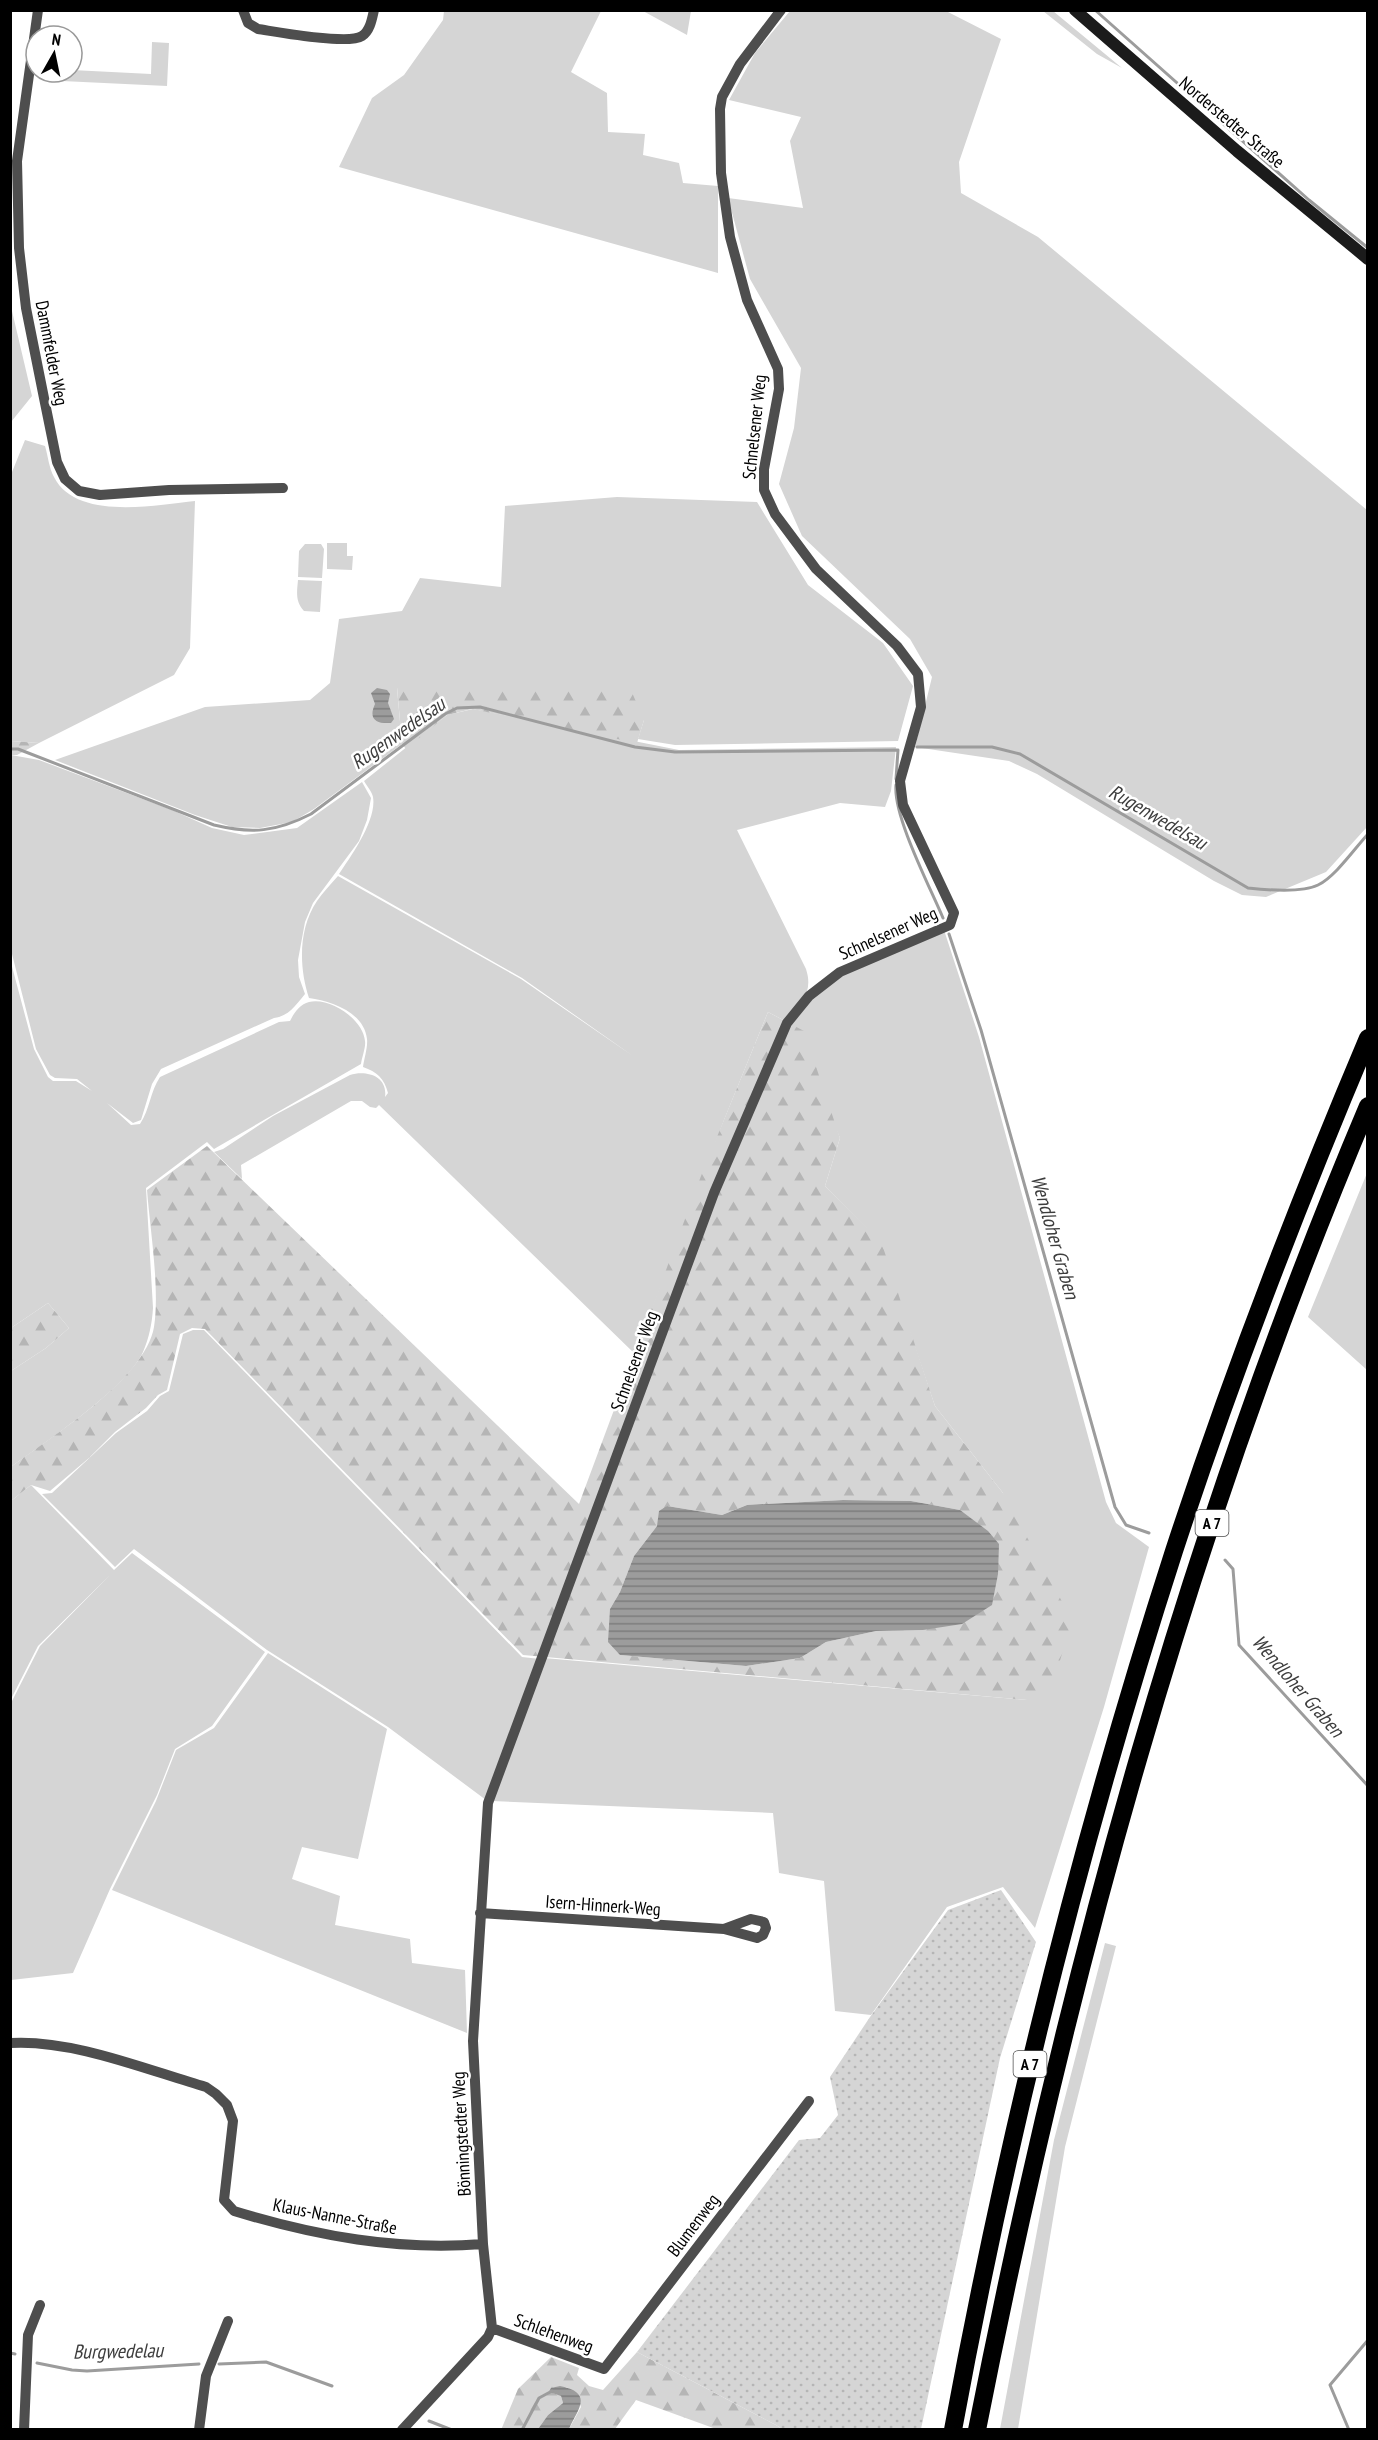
<svg xmlns="http://www.w3.org/2000/svg" width="1378" height="2440" font-family="'PT Sans Narrow',sans-serif">
  <style>
    .grass { fill: #d5d5d5 }
    .forest { fill: url(#forest-firs); fill-rule: evenodd }
    .park { fill: url(#park-dots) }
    .water { fill: url(#water-rules) }
    .lines { fill: none; stroke-linecap: round; stroke-linejoin: round }
    .stream { stroke: #9c9c9c; stroke-width: 3 }
    .minor { stroke: #4e4e4e; stroke-width: 10 }
    .secondary { stroke: #1b1b1b; stroke-width: 12 }
    .motorway { stroke: #000; stroke-width: 18 }
    .labels { text-anchor: middle; dominant-baseline: central; stroke-width: 5; stroke-linejoin: round; paint-order: stroke }
    .shield { fill: #fff; stroke: #4c4c4c; stroke-width: 1.5 }
    .shield-label { font-size: 16px; font-weight: bold; fill: #000 }
    .street-label { font-size: 18px; fill: #000; stroke: #fff }
    .water-label { font-size: 20px; font-style: italic; fill: #3d3d3d; stroke: #fff }
  </style>
  <defs>
    <pattern id="forest-firs" width="22" height="20" patternUnits="userSpaceOnUse" patternTransform="scale(1.5)"><rect width="22" height="20" fill="#d5d5d5"/><path d="M5 1l3.5 6h-7zM16 11l3.5 6h-7z" fill="#b5b5b5"/></pattern>
    <pattern id="park-dots" width="8" height="8" patternUnits="userSpaceOnUse" patternTransform="scale(1.5)"><rect width="8" height="8" fill="#d5d5d5"/><path d="M2 2h.1M6 6h.1" fill="none" stroke="#b5b5b5" stroke-width="1.8" stroke-linecap="round"/></pattern>
    <pattern id="water-rules" width="6" height="5" patternUnits="userSpaceOnUse" patternTransform="scale(1.5)"><rect width="6" height="5" fill="#9c9c9c"/><path d="M0 2.5h6" fill="none" stroke="#7d7d7d"/></pattern>
  </defs>
  <rect width="100%" height="100%" fill="#fff"/>
  <path class="grass" d="M444,11H601L571,72L607,93L608,132L645,134L643,155L679,163L683,183L718,186V273L339,167L372,98L404,75L443,20Z
    M643,11H691L687,35Z
    M790,11H946L1001,39L959,162L961,193L1038,237L1367,510V827L1326,872L1266,897L1242,895L1214,881L1037,774L1009,761L915,747L932,677L910,639L802,536L779,484L794,428L801,368L750,279L728,198L803,208L790,141L801,117L729,100L755,53Z
    M1043,11H1053L1122,68L1097,54Z
    M152,42L169,43L167,86L62,81L63,72L72,70L151,74Z
    M10,272L12,311L32,396L11,422Z
    M25,440L45,446C48,456 49,468 54,477C76,521 156,505 195,501L190,648L174,675L39,743L11,741L10,477Z
    M617,497L757,502L808,585L883,643L913,686L898,741L675,745L638,739L644,720L397,688L402,744L314,809L292,822L260,828L232,827L195,815L55,760L205,707L310,700L330,683L339,619L402,611L420,578L501,587L505,506Z
    M327,543H347V556H353L352,570L327,569Z
    M305,544H321L324,549L322,578L298,577L299,551Z
    M298,580L322,581L320,612L304,611C295,601 297,592 298,580Z
    M473,709L679,750L896,747L891,791L885,807L840,803L737,830L806,969C814,994 800,1003 785,1021L768,1012L724,1120L635,1354L379,1105L376,1108L370,1107L362,1101H351L241,1165L242,1179L214,1152L223,1149L273,1116L350,1075C365,1070 388,1075 385,1097L388,1093C384,1078 377,1072 363,1067C364,1059 368,1047 367,1039C364,1012 331,1001 309,998C299,968 298,929 317,901C323,892 331,884 338,876L521,979L633,1056L522,978L339,874C351,856 377,820 373,797C372,792 367,786 364,781L447,715Z
    M11,755L39,760L172,810L212,828L244,835L297,828L362,782L371,798L367,820L359,841L313,903L305,922L298,960L299,977L305,994C295,1006 289,1016 274,1018L161,1069L152,1084L141,1120L133,1123L107,1103L131,1125L140,1124C150,1109 150,1092 160,1077L279,1022L290,1021C294,1013 300,1004 309,1002C330,997 363,1019 365,1041C366,1047 362,1057 361,1064L214,1149L207,1142L146,1188L153,1308C152,1324 149,1338 143,1352C126,1389 45,1442 11,1467V1371L46,1348L69,1328L48,1303L11,1328L10,959L34,1049L48,1077L53,1081H76L92,1091L77,1079L55,1078L50,1075L36,1049L11,950Z
    M944,930L979,1037L1106,1502L1116,1523L1149,1547L1104,1707L1035,1928L1003,1887L947,1907L871,2015L835,2011L824,1881L779,1873L773,1813L492,1801L544,1658L1027,1700L1003,1493L935,1406L879,1240L825,1186L840,1138L791,1024L811,997L842,975Z
    M1367,1173V1370L1308,1317Z
    M193,1330H204L522,1657L540,1659L486,1800L388,1727L267,1650L134,1549L115,1567L42,1494L52,1493L116,1433L147,1411L160,1396L169,1391L183,1334Z
    M31,1485L114,1570L132,1553L265,1652L212,1726L175,1749L157,1795L110,1889L73,1973L11,1980V1703L40,1646L110,1575L38,1646L11,1699V1501Z
    M268,1653L387,1729L358,1859L302,1847L292,1879L340,1896L335,1925L410,1939L412,1963L465,1970L467,2033L112,1890L156,1801L176,1750L214,1728Z
    M1105,1943L1116,1946L1065,2147L1018,2429H1000L1054,2140Z"/>
  <path class="forest" d="M397,687L630,688L644,720L637,743L472,709L447,715L406,749L402,744Z
    M10,741H11L39,743L17,755H11Z
    M768,1012L804,1031L840,1138L825,1186L881,1241L935,1406L1003,1493L1072,1620L1056,1674L1027,1700L523,1655L205,1329L192,1328L180,1334L167,1390L158,1395L146,1408L115,1432L89,1458L50,1491L31,1485L11,1501V1467C52,1436 145,1379 154,1327C160,1289 150,1229 147,1190L207,1146L579,1504L701,1176ZM843,1500L911,1501L960,1510L923,1630L876,1631L826,1642L800,1658L746,1666L620,1655L610,1609L620,1592L634,1556L657,1526L667,1506L722,1515L747,1505Z
    M48,1303L69,1328L46,1348L11,1371V1328Z
    M637,2352L776,2425L782,2429H716L636,2400L615,2429H569L581,2407L575,2392L566,2387L553,2393L561,2396L563,2403L548,2415L538,2429L501,2430L518,2389L551,2357L579,2368L577,2375L589,2386L603,2390Z"/>
  <path class="park" d="M1001,1890L1036,1942L1000,2058L921,2429H782L776,2425L637,2352L799,2140L820,2138L838,2115L830,2077L870,2017L948,1910Z"/>
  <path class="water" d="M377,688L387,690L390,694L388,703L394,719L391,723C376,724 368,719 375,704L371,693Z
    M843,1500L911,1501L960,1510L988,1531L999,1544L998,1574L992,1605L962,1624L923,1630L876,1631L826,1642L800,1658L746,1666L620,1655L608,1642L610,1609L620,1592L634,1556L657,1526L659,1511L667,1506L722,1515L747,1505Z
    M560,2386C595,2393 577,2410 569,2429H538L548,2415L563,2403L561,2396L549,2392L551,2388Z"/>
  <g class="lines">
    <path class="stream" d="M1095,10L1309,200L1368,248
      M917,747H992L1020,754L1248,888C1267,890 1302,893 1318,885C1335,877 1355,848 1368,834
      M10,749H18L214,825C252,834 276,832 311,814L445,714L457,708L480,707L635,747L675,752L898,750L896,779
      M896,785C893,816 930,887 943,918
      M949,934L981,1030L1115,1507L1126,1525L1149,1533
      M1225,1560L1233,1569L1239,1645L1368,1786
      M10,2353L15,2354
      M37,2363L72,2370L87,2371L199,2364
      M219,2364L266,2362L332,2386
      M429,2421L452,2430
      M522,2430L539,2398L552,2391
      M1349,2430L1330,2385L1368,2340"/>
    <path class="minor" d="M38,10L17,161L19,248L26,308L44,398L57,462L65,479L79,491L100,495L169,490L283,488
      M243,10L248,23L258,29C278,32 348,45 362,36C370,31 372,19 374,10
      M480,1913L724,1929L757,1938L763,1935L766,1928L764,1922L751,1919L724,1929
      M10,2043C72,2039 147,2070 206,2087L216,2094L227,2105L233,2121L224,2200L234,2211C316,2236 398,2251 483,2244
      M492,2328L604,2369L809,2101
      M24,2430L28,2335L40,2305
      M199,2430L206,2376L228,2321
      M402,2430L488,2337L492,2328L483,2244L473,2041L488,1803L714,1193L787,1023L809,996L840,972L950,925L954,913L903,805L900,781L921,707L918,674L897,646L816,569L775,514L764,490V469L779,389L778,369L747,300L730,237L721,173L720,109L722,97L740,64L781,10"/>
    <path class="secondary" d="M1075,10L1237,151L1368,259"/>
    <path class="motorway" d="M953,2430C1008,2132 1081,1839 1174,1551C1231,1377 1297,1206 1368,1038
      M977,2430C1066,1978 1188,1531 1368,1106"/>
  </g>
  <g class="labels">
    <g class="shield">
      <rect x="1195.5" y="1510" width="33" height="26" rx="4.5"/>
      <rect x="1013.5" y="2051" width="33" height="26" rx="4.5"/>
    </g>
    <g class="shield-label">
      <text x="1212" y="1523">A 7</text>
      <text x="1030" y="2064">A 7</text>
    </g>
    <g class="street-label">
      <text transform="translate(1232 122) rotate(40)">Norderstedter Straße</text>
      <text transform="translate(52 353) rotate(79)">Dammfelder Weg</text>
      <text transform="translate(754 427) rotate(-84)">Schnelsener Weg</text>
      <text transform="translate(888 933) rotate(-24)">Schnelsener Weg</text>
      <text transform="translate(634 1361) rotate(-70)">Schnelsener Weg</text>
      <text transform="translate(603 1905) rotate(4)">Isern-Hinnerk-Weg</text>
      <text transform="translate(461 2134) rotate(-93)">Bönningstedter Weg</text>
      <text transform="translate(335 2216) rotate(11)">Klaus-Nanne-Straße</text>
      <text transform="translate(693 2225) rotate(-53)">Blumenweg</text>
      <text transform="translate(554 2333) rotate(20)">Schlehenweg</text>
    </g>
    <g class="water-label">
      <text transform="translate(398 733) rotate(-35)">Rugenwedelsau</text>
      <text transform="translate(1158 817) rotate(30)">Rugenwedelsau</text>
      <text transform="translate(1055 1237) rotate(74)">Wendloher Graben</text>
      <text transform="translate(1298 1686) rotate(49)">Wendloher Graben</text>
      <text transform="translate(118 2351) rotate(-1)">Burgwedelau</text>
    </g>
  </g>
  <rect width="1378" height="2440" fill="none" stroke="#000000" stroke-width="24"/>
  <g transform="translate(54 54) rotate(9)"><circle r="28" fill="#ffffff" stroke="#999999" stroke-width="1.5"/>
  <path d="M0-4.5L10 22L0 15L-10 22Z" fill="#000000"/>
  <text y="-9" font-size="16" font-weight="bold" text-anchor="middle" fill="#000000">N</text>
  </g>
</svg>
